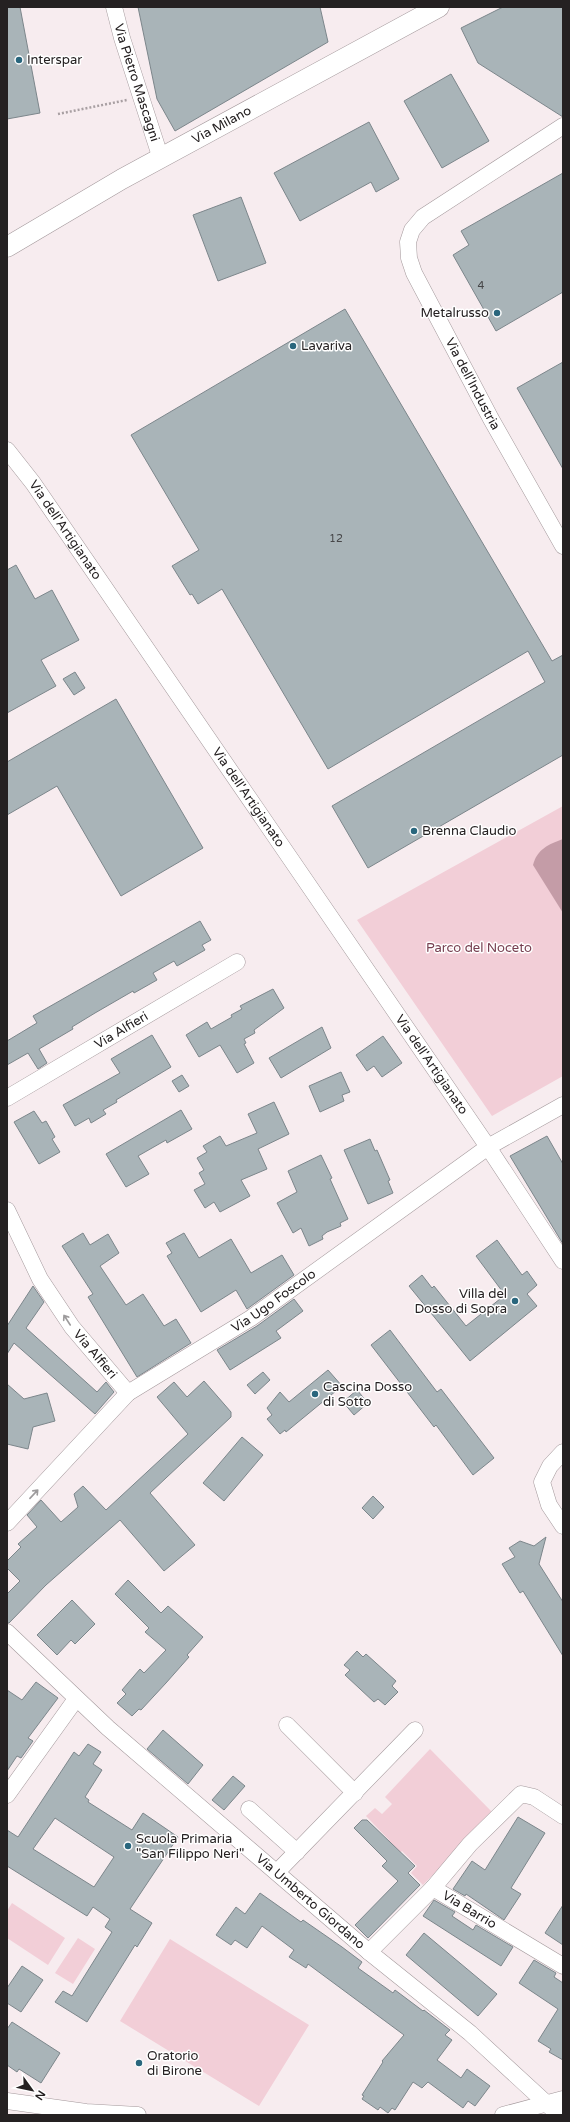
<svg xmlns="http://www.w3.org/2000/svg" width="570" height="2122" font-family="'Varela Round',sans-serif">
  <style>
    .green { fill: #f2ced7 }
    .forest { fill: #c49ca7 }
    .building { fill: #a9b4b8; stroke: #7c868b; fill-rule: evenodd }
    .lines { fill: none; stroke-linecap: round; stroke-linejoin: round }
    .minor-casing { stroke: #a4999c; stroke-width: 17 }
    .major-casing { stroke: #a4999c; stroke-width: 21 }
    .path { stroke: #a89fa2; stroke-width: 2.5; stroke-dasharray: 2 2; stroke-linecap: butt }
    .minor { stroke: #fff; stroke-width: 16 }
    .major { stroke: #fff; stroke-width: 20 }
    .oneway { stroke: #9d9b9c }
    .poi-dot { fill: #29667d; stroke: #fff; stroke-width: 1.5 }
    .labels { text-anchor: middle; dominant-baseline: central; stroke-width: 3; stroke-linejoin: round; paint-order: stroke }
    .number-label { font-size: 11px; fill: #464648 }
    .poi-label { font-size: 13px; fill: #252122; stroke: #fff; text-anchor: start }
    .street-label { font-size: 13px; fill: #252122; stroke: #fff }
    .park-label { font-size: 13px; fill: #774051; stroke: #fff }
  </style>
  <rect width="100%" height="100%" fill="#f7ecef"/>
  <path class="green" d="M563,806V1076L492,1116L357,920Z
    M430,1749L493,1813L423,1885L411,1873L417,1866L402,1851L394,1858L383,1847L389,1840L366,1816L375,1808L382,1814L392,1804L385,1797Z
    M12,1903L65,1938L48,1965L7,1938V1911Z
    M78,1938L95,1949L73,1984L55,1973Z
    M170,1939L309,2025L259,2106L120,2021Z"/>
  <path class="forest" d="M563,839V913L533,865C537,849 549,844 563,839Z"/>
  <path class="building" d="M7,7H20L40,113L7,119Z
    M138,7H320L328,42L175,131L157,99Z
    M503,7H563V117L478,63L461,28Z
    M451,74L489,141L442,168L404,101Z
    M369,122L399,179L376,192L371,182L300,221L274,173Z
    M563,173V292L496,331L453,255L469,245L461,231Z
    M241,197L266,263L218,281L193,215Z
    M345,309L552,661L563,655V755L368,868L332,806L545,682L528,651L328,769L222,589L198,604L192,594L190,595L172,566L199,550L131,435Z
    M563,362V469L517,388Z
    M16,565L35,599L52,590L79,640L41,660L56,686L7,713V570Z
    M75,672L85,688L74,695L63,679Z
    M116,699L203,848L121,896L57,786L7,815V762Z
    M200,921L211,940L202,945L205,950L177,966L174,961L153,973L157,980L134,993L133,991L95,1013L72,1027L73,1029L39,1049L47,1063L38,1069L28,1053L7,1065V1041L37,1023L33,1016Z
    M273,989L284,1008L254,1030L255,1033L244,1039L246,1043L244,1044L254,1063L237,1073L220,1045L199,1057L186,1035L207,1022L211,1029L232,1017L231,1015L242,1009L240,1006Z
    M322,1027L331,1048L281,1078L269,1058Z
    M152,1035L171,1067L116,1100L117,1102L103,1110L106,1114L91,1123L89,1118L75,1126L63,1105L120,1073L111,1059Z
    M383,1036L402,1063L382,1077L374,1066L367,1071L356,1055Z
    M341,1072L350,1092L342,1095L344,1101L320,1112L309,1086Z
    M182,1075L189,1086L179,1092L172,1081Z
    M274,1102L289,1134L258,1149L267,1169L241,1180L250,1196L220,1212L214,1202L205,1208L194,1190L205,1184L199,1173L204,1170L197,1158L207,1152L203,1146L220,1136L226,1146L257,1133L248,1114Z
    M181,1110L192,1129L167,1143L166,1140L138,1156L149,1174L126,1187L106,1154Z
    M34,1111L42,1123L46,1121L55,1137L52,1139L60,1152L39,1164L14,1122Z
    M547,1136L563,1164V1244L510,1156Z
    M370,1139L375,1151L377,1150L390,1180L388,1181L393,1193L368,1204L344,1150Z
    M321,1155L332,1178L330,1179L348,1219L340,1223L341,1226L327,1232L322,1236L323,1239L309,1246L301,1228L293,1233L277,1203L297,1192L288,1171Z
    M83,1233L90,1245L108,1234L119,1253L100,1266L126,1305L143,1294L164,1326L176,1319L191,1343L137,1377L88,1297L93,1294L62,1246Z
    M184,1233L199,1258L231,1239L251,1273L282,1255L294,1275L247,1309L236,1290L201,1312L167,1256L172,1253L166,1243Z
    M497,1240L522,1275L527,1271L537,1285L527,1294L537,1306L470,1361L409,1286L422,1275L432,1288L434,1286L466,1326L505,1295L476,1256Z
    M33,1286L44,1302L26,1328L97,1392L106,1382L114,1392L95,1414L14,1343L7,1354V1326Z
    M294,1299L303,1311L276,1331L281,1338L230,1370L217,1350L257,1326Z
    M390,1330L437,1392L441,1389L494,1458L473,1475L436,1425L434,1427L371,1345Z
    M328,1370L342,1386L286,1432L285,1430L280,1434L267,1419L272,1415L267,1408L280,1392L289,1402Z
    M263,1372L270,1380L255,1394L247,1385Z
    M204,1381L231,1412V1417L150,1493L195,1545L164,1571L120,1520L46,1585L9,1623H7V1594L20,1581L7,1568V1561L21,1547L18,1544L37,1527L27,1515L41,1500L61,1522L78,1507L74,1494L83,1486L106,1510L188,1434L157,1397L174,1382L187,1397Z
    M7,1384L24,1399L47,1393L55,1421L33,1427L28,1449L7,1444Z
    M357,1390L368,1403L354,1415L343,1402Z
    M242,1437L263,1455L224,1501L203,1483Z
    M373,1496L384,1507L373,1519L362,1508Z
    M546,1537L539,1564L563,1602V1656L523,1591L520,1593L502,1564L515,1557L509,1548L520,1541L534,1546Z
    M128,1580L161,1613L168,1606L203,1637L187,1655L189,1657L166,1683L141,1710L139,1709L132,1716L117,1703L126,1694L122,1690L140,1669L144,1673L166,1650L145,1632L149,1628L115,1594Z
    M72,1600L95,1624L75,1644L71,1640L57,1655L37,1635Z
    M357,1651L363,1657L366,1654L396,1681L392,1686L398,1692L385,1705L378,1699L374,1702L345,1675L350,1670L344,1665Z
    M36,1682L58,1698L28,1738L33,1741L21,1758L17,1756L7,1771V1690L22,1700Z
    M163,1730L203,1765L188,1784L147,1749Z
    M88,1744L101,1752L93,1764L102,1770L85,1797L89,1800L88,1802L132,1830L143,1813L178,1837L130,1909L152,1923L137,1947L135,1945L87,2022L55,2002L63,1991L72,1996L112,1932L105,1927L110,1919L93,1907L87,1916L7,1866V1830L18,1837L74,1752L79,1756ZM55,1818L114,1857L94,1887L33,1849Z
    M233,1776L245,1786L224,1810L212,1800Z
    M518,1817L545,1833L511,1888L521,1894L504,1920L466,1894L465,1896L453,1889L472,1861L485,1870Z
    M362,1820H367L415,1866L408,1873L420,1885L368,1938L355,1925L398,1881L382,1866L387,1861L354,1828Z
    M260,1893L301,1922L303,1920L342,1947L362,1962L358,1968L393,1993L395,1990L423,2011L424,2010L450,2030L445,2035L452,2040L437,2060L461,2078L467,2069L490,2086L475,2106L468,2101L463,2108L428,2082L422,2088L413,2082L395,2110L392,2108L388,2113L380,2107L378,2110L362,2099L364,2096L362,2095L383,2062L382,2061L404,2035L308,1964L306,1968L289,1957L294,1950L262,1926L247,1948L235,1940L231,1945L216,1935L236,1907L245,1914Z
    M434,1900L455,1912L452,1916L473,1930L476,1925L513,1947L501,1966L423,1916Z
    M563,1905V1945L545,1933Z
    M424,1933L497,1994L478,2016L406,1955Z
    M534,1960L556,1973L554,1977L563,1983V2060L549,2052L551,2049L538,2041L558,2009L519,1983Z
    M22,1966L43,1980L21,2012L7,2003V1988Z
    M12,2022L60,2053L41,2083L19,2069L17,2072L7,2065V2029Z"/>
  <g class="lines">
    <g class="minor-casing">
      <g id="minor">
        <path id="s1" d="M114,7L122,38L161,159"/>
        <path id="s2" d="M563,126L423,217L412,230L408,242L409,258L414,273L491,419L563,546"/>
        <path id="s3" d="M7,450L33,483L488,1147L563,1261"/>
        <path id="s4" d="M7,1098L237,962"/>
        <path id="s5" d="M7,1210L40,1279L72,1327L128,1393"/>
        <path d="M563,1452L550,1466L542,1482L549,1505L563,1526"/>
        <path id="s6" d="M7,1523L128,1393L251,1318L488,1147L563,1105"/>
        <path id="s7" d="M7,1632L108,1728L369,1952L470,2033L559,2115"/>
        <path d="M287,1725L355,1793"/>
        <path d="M7,1795L76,1699"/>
        <path d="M249,1809L297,1852"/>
        <path d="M277,1872L415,1730"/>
        <path d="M433,1888L470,1844L521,1794L534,1797L563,1816"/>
        <path id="s8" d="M369,1952L433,1888L563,1966"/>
        <path d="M7,2101L86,2112L138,2115"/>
        <path d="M503,2115L563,2099"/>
      </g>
    </g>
    <g class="major-casing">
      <g id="major">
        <path id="s9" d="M7,247L122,179L439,7"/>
      </g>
    </g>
    <path class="path" d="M58,114L127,100"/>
    <use href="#minor" class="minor"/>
    <use href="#major" class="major"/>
  </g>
  <defs><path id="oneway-shaft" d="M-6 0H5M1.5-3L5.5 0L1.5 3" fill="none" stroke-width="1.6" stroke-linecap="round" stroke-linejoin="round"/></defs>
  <g class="oneway">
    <use href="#oneway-shaft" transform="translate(67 1320) rotate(-123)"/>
    <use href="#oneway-shaft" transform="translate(34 1494) rotate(-47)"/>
  </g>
  <g class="poi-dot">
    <circle cx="19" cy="60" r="4"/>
    <circle cx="497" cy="313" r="4"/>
    <circle cx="293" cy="346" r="4"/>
    <circle cx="414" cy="831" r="4"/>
    <circle cx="515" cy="1301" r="4"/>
    <circle cx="315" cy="1394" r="4"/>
    <circle cx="128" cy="1846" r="4"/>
    <circle cx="139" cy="2063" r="4"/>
  </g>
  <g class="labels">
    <g class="number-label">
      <text x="481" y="285">4</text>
      <text x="336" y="538">12</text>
    </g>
    <g class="poi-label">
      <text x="27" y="60">Interspar</text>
      <text x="489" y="313" text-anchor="end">Metalrusso</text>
      <text x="301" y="346">Lavariva</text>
      <text x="422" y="831">Brenna Claudio</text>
      <text x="507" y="1294" text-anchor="end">Villa del<tspan x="507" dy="15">Dosso di Sopra</tspan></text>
      <text x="323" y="1387">Cascina Dosso<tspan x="323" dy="15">di Sotto</tspan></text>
      <text x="136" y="1839">Scuola Primaria<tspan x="136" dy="15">"San Filippo Neri"</tspan></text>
      <text x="147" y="2056">Oratorio<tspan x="147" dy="15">di Birone</tspan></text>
    </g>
    <g class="street-label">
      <text stroke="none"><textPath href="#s1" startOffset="79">Via Pietro Mascagni</textPath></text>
      <text stroke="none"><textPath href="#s9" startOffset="247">Via Milano</textPath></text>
      <text stroke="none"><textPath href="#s2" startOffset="354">Via dell'Industria</textPath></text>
      <text stroke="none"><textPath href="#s3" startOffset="99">Via dell'Artigianato</textPath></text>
      <text stroke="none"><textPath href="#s3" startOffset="423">Via dell'Artigianato</textPath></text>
      <text stroke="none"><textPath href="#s4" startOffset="133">Via Alfieri</textPath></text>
      <text stroke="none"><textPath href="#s3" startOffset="747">Via dell'Artigianato</textPath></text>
      <text stroke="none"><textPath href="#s6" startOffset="350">Via Ugo Foscolo</textPath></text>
      <text stroke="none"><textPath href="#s5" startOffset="170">Via Alfieri</textPath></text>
      <text stroke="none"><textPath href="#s7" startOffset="406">Via Umberto Giordano</textPath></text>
      <text stroke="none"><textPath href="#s8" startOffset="133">Via Barrio</textPath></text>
    </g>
    <g class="park-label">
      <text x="479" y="948">Parco del Noceto</text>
    </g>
  </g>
  <rect width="570" height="2122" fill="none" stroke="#252122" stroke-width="16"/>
  <g transform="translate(32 2090) rotate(123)" stroke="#ffffff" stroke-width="3" paint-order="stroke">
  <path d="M0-3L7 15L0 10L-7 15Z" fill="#252122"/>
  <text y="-6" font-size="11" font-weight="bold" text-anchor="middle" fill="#252122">N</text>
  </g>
</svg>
